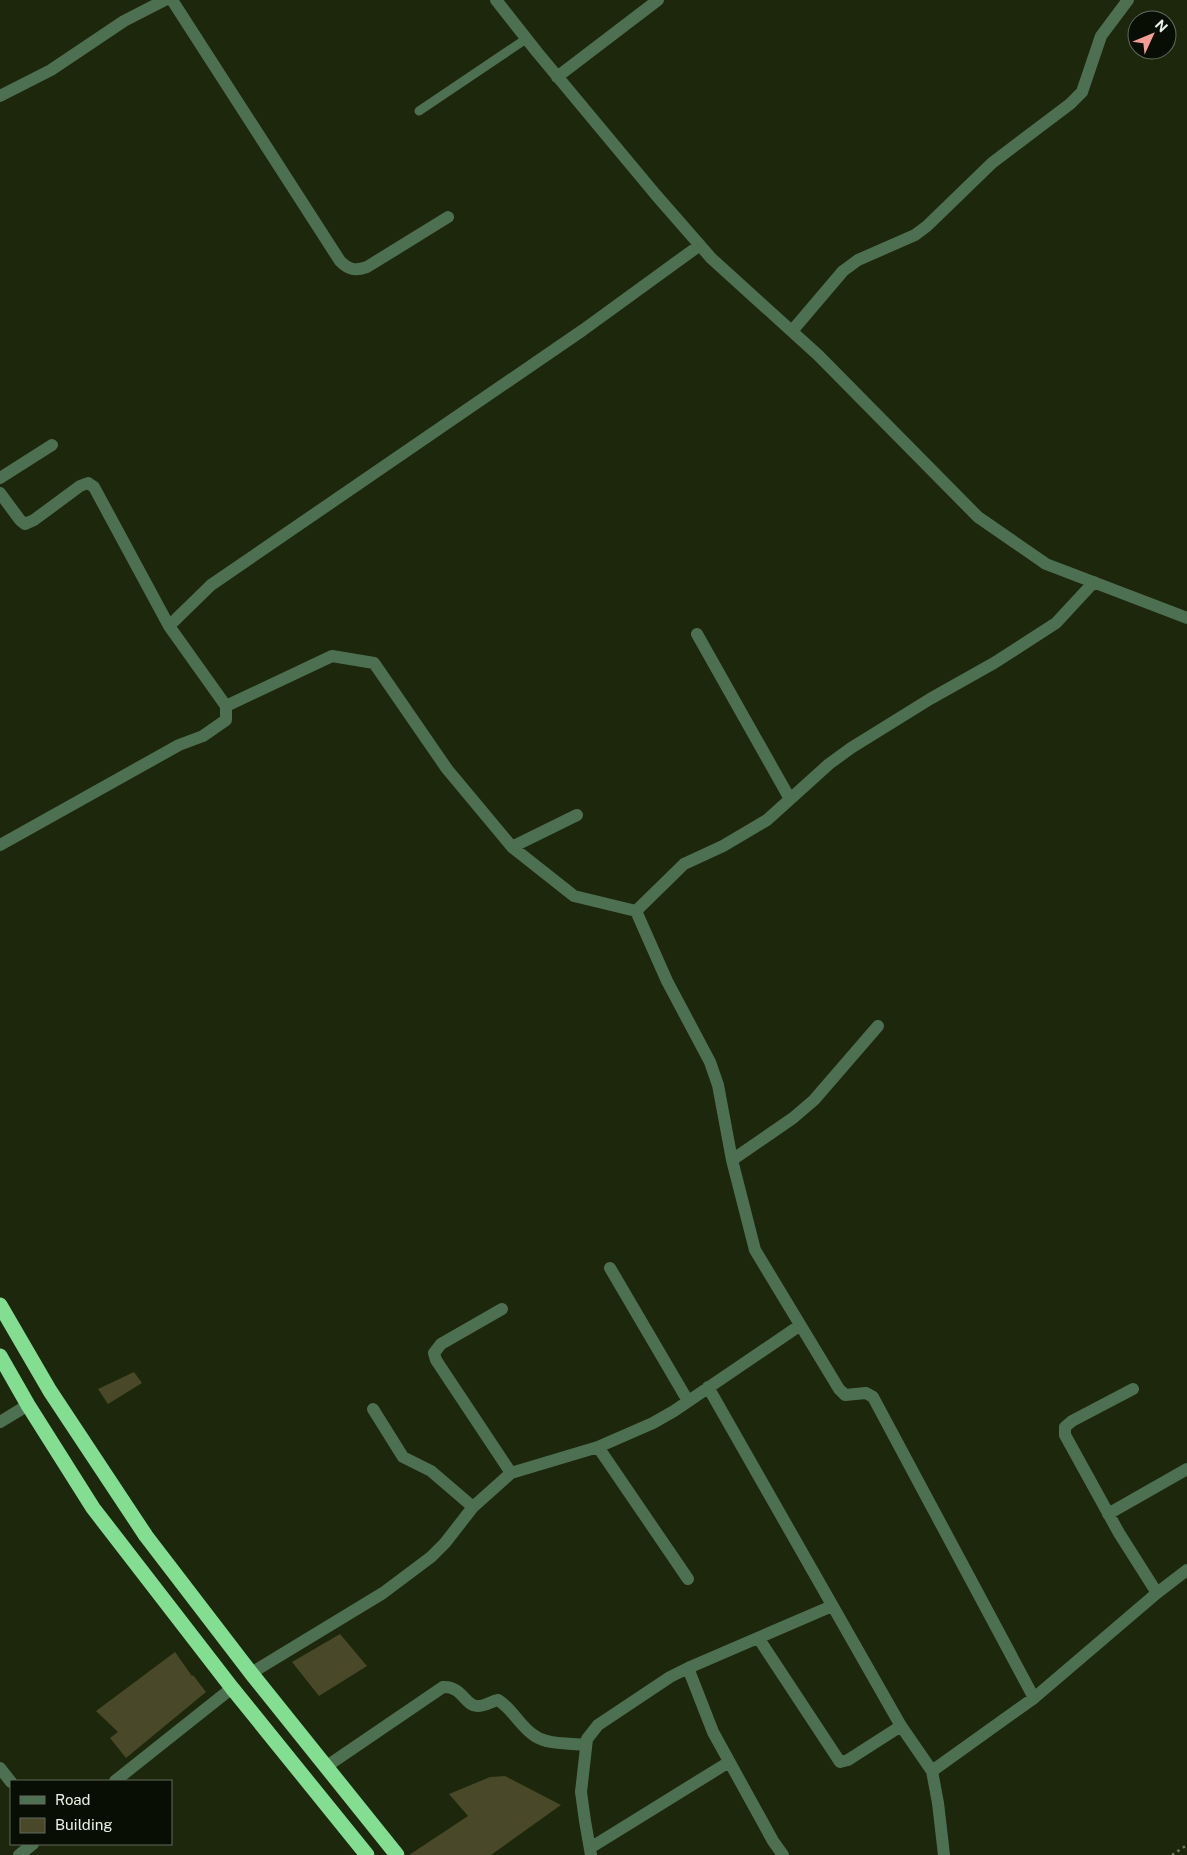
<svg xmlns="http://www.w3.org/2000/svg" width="1187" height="1855" font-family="'Public Sans',sans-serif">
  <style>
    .building { fill: #494828 }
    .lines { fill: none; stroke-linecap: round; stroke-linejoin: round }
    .path { stroke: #707a62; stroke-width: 2.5; stroke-dasharray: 2.5 4; stroke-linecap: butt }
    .lane { stroke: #4e7052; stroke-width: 9 }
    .street { stroke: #4e7052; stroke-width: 12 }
    .highway { stroke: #84de92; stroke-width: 15 }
  </style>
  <rect width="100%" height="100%" fill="#1c270b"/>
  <path class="building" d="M134,1372L142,1383L108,1404L98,1389Z
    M340,1634L367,1666L319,1696L292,1662Z
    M175,1652L192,1676L193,1675L206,1692L126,1758L110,1738L118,1732L96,1711Z
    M505,1776L561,1805L491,1855H409L468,1816L449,1794L490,1777Z"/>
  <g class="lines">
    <path class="path" d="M1172,1855L1187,1845"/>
    <path class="lane" d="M419,111L526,39"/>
    <path class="street" d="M172,0L340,261C349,270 355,271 367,267L448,217
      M496,0L537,52L656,195L711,258L818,355L978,517L1046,564L1187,618
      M557,77L658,0
      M0,96L51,70L124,21L165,0
      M792,331L843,271L858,260L915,235L927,226L992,163L1070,104L1082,92L1101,36L1128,0
      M0,478L52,445
      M0,493L20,520L25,524L34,520L80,486L88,483L94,487L169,626L226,706V720L203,736L179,745L0,845
      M169,626L211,585L583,330L700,245
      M697,634L790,799
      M226,706L332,656L374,663L447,769L512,847L574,896L636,911L684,864L723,846L767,820L829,764L851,748L930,699L994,663L1056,623L1094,582
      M512,847L577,815
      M636,911L667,981L710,1062L718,1085L732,1160L755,1250L839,1389L845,1395L866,1393L873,1397L1034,1698L932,1771L938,1803L944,1855
      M732,1160L793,1118L814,1100L878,1026
      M610,1268L688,1401
      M502,1309L441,1344L434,1353L436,1360L511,1473
      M708,1387L901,1726L932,1771
      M1133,1389L1072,1421L1065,1427V1435L1119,1533L1157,1593
      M373,1409L403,1457L431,1471L473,1507
      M0,1422L28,1405
      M598,1447L688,1579
      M1108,1514L1187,1469
      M759,1639L840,1762L848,1760L901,1726
      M688,1668L713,1732L773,1841L783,1855
      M251,1673L383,1593L431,1557L445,1543L473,1507L511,1473L598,1447L653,1423L674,1411L799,1326
      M1034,1698L1157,1593L1187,1570
      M327,1766L443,1687C463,1686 465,1707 478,1706C485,1706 492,1701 498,1700C513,1709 520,1727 535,1736C548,1745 571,1743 586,1745
      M0,1768L11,1782
      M115,1781L232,1688
      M590,1848L729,1762
      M19,1855L33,1844
      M591,1855L585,1821L581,1792L587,1739L598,1725L670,1677L688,1668L832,1606"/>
    <path class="highway" d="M0,1305L50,1391L146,1536L251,1673L397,1855
      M0,1356L28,1405L93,1508L232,1688L367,1855"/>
  </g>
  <rect x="10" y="1780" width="162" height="65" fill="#090e04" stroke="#63695c"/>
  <rect x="20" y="1796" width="25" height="8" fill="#4e7052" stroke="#63695c"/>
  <text x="55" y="1805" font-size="15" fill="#eaf2e1">Road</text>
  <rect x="20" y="1818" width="25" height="15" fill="#494828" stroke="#63695c"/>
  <text x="55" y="1830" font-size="15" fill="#eaf2e1">Building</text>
  <g transform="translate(1152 35) rotate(46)"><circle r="24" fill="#090e04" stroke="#63695c"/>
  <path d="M0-4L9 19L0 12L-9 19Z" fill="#f59c94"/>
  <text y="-8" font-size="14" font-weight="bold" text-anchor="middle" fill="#eaf2e1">N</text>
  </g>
</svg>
